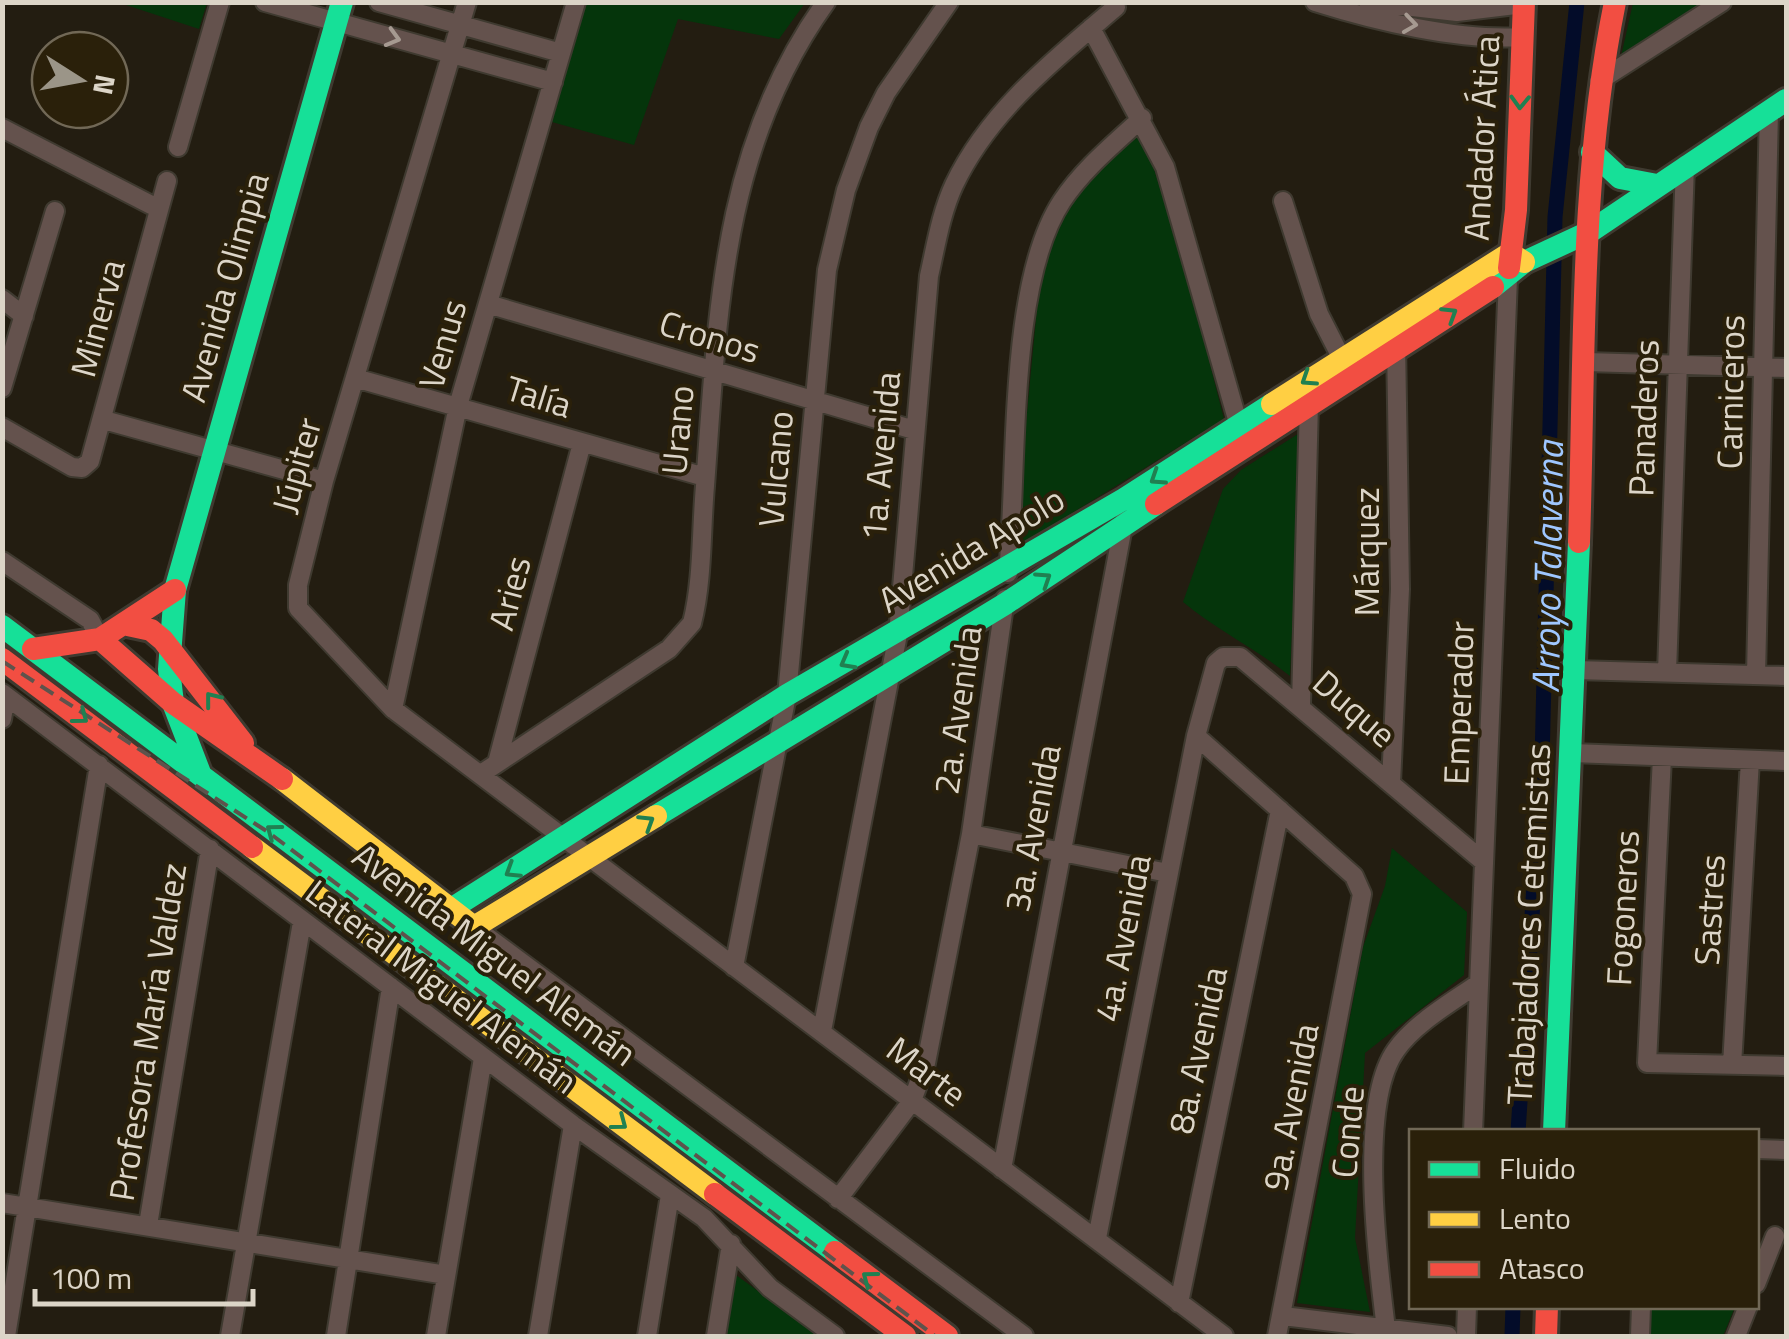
<svg xmlns="http://www.w3.org/2000/svg" width="1789" height="1339" font-family="'Titillium Web',sans-serif">
  <style>
    .green { fill: #05350b }
    .lines { fill: none; stroke-linecap: round; stroke-linejoin: round }
    .canal { stroke: #030c29; stroke-width: 15 }
    .street-casing { stroke: #3f3a30; stroke-width: 22 }
    .fast-casing { stroke: #3f3a30; stroke-width: 28 }
    .slow-casing { stroke: #3f3a30; stroke-width: 28 }
    .jam-casing { stroke: #3f3a30; stroke-width: 28 }
    .street { stroke: #64524d; stroke-width: 18 }
    .fast { stroke: #16e098; stroke-width: 22 }
    .slow { stroke: #ffcf43; stroke-width: 22 }
    .jam { stroke: #f24e42; stroke-width: 22 }
    .rail { stroke: #5e534c; stroke-width: 4; stroke-dasharray: 15 8; stroke-linecap: butt }
    .oneway { stroke: #a69a91 }
    .oneway2 { stroke: #208051 }
    .labels { text-anchor: middle; dominant-baseline: central; stroke-width: 8; stroke-linejoin: round; paint-order: stroke }
    .street-label { font-size: 35px; fill: #dcd5c8; stroke: #2a200a }
    .water-label { font-size: 38px; font-style: italic; fill: #9fc7ff; stroke: #2a200a }
  </style>
  <rect width="100%" height="100%" fill="#231d11"/>
  <path class="green" d="M120,3H207L199,29Z
    M586,3V2L805,3L779,39L678,19L634,145L552,122Z
    M1633,3H1713L1620,61Z
    M1133,133L1145,140L1189,282L1224,419L1014,549L1041,266L1060,215Z
    M1301,432L1290,676C1255,648 1218,631 1183,602L1223,489L1241,470Z
    M1392,848L1467,912L1464,975L1365,1053L1355,1238L1370,1312L1297,1303L1363,947L1385,886Z
    M736,1275L820,1336H725Z
    M1650,1307H1735L1723,1336H1649Z"/>
  <g class="lines">
    <path class="canal" d="M1518,1132L1542,762L1555,217L1577,2
      M1512,1336L1513,1306"/>
    <g class="street-casing">
      <path id="street" d="M265,2L553,82
        M379,2L561,53
        M467,2L324,481L298,585V608L393,709L1224,1336
        M1315,2C1375,21 1459,41 1522,37
        M1368,2L1457,12L1524,4
        M1091,28L1165,167L1241,433
        M1599,81L1722,2
        M2,128L159,209
        M178,147L220,2
        M1283,201L1319,314L1346,367
        M2,299L24,316
        M488,304L914,430
        M1586,362L1786,368
        M355,378L705,477
        M2,388L55,211
        M104,420L324,481
        M2,427L72,467L82,468L90,461L167,181
        M2,561L90,620L100,639
        M1008,573C1018,472 1007,284 1062,201C1083,169 1114,144 1142,118
        M1575,670L1786,676
        M1667,672L1685,165
        M1756,675L1769,111
        M2,693L573,1125L704,1218L770,1288L835,1336
        M1301,704L1309,403
        M393,709L458,406L576,2
        M2,719L6,696
        M1196,736L1354,876L1362,894L1277,1336
        M1572,753L1786,761
        M1662,757L1647,1063L1786,1066
        M498,759L582,443
        M481,774L669,649L692,623C703,580 701,530 705,486C718,313 721,148 826,2
        M1391,783L1400,589L1396,342
        M971,834L1168,873
        M474,927L1024,1336
        M734,967L787,695L827,270L846,190L869,127L886,93L949,2
        M822,1031L898,634L929,276C936,245 941,213 954,185C989,111 1055,59 1116,7
        M1732,1065L1750,760
        M1473,1132L1508,278
        M1756,1149L1786,1150
        M1002,1169L1124,521
        M838,1199L912,1101L926,1063L971,834L1005,599
        M2,1203L446,1275
        M148,1225L210,849
        M1097,1238L1196,736L1216,663L1223,657H1240L1484,862
        M1756,1284L1775,1236
        M1179,1303L1280,810
        M1283,1316L1448,1336
        M1386,1329C1378,1264 1357,1104 1396,1050C1415,1023 1452,1002 1479,983
        M6,1336L99,765
        M230,1336L302,922
        M336,1336L391,987
        M436,1336L483,1058
        M538,1336L573,1125
        M647,1336L670,1195
        M716,1336L731,1244
        M1466,1336L1467,1306
        M1640,1336L1641,1306
        M1736,1336L1748,1306"/>
    </g>
    <g class="fast-casing">
      <path id="fast" d="M1592,152L1620,178L1657,185
        M1493,287L1524,262L1591,231L1786,100
        M2,626L835,1252
        M173,703L169,669L175,590L342,2
        M173,703L200,773
        M656,816L1005,604L1156,504
        M451,909L787,695L1124,499L1272,404
        M1554,1132L1579,542"/>
    </g>
    <g class="slow-casing">
      <path id="slow" d="M1272,404L1510,253L1524,262
        M282,779L474,927L656,816
        M252,847L715,1194"/>
    </g>
    <g class="jam-casing">
      <path id="jam" d="M1509,268L1516,210L1524,2
        M1156,504L1493,287
        M1579,542C1585,363 1579,179 1615,2
        M175,590L100,639L173,703L282,779
        M123,624L151,630L163,640L243,743
        M33,649L100,639
        M2,659L252,847
        M715,1194L905,1336
        M835,1252L947,1336
        M1546,1336L1547,1306"/>
    </g>
    <use href="#street" class="street"/>
    <use href="#fast" class="fast"/>
    <use href="#slow" class="slow"/>
    <use href="#jam" class="jam"/>
    <path class="rail" d="M2,661L268,832L935,1336"/>
  </g>
  <defs><path id="oneway-chevron" d="M-2-3.5L2.5 0L-2 3.5" fill="none" stroke-width="1.6" stroke-linecap="round" stroke-linejoin="round" transform="scale(2.5)"/></defs>
  <g class="oneway">
    <use href="#oneway-chevron" transform="translate(1410 24) rotate(8)"/>
    <use href="#oneway-chevron" transform="translate(393 38) rotate(16)"/>
  </g>
  <g class="oneway2">
    <use href="#oneway-chevron" transform="translate(1520 102) rotate(92)"/>
    <use href="#oneway-chevron" transform="translate(1450 314) rotate(-32)"/>
    <use href="#oneway-chevron" transform="translate(1308 379) rotate(147)"/>
    <use href="#oneway-chevron" transform="translate(1157 478) rotate(147)"/>
    <use href="#oneway-chevron" transform="translate(1044 579) rotate(-33)"/>
    <use href="#oneway-chevron" transform="translate(847 662) rotate(151)"/>
    <use href="#oneway-chevron" transform="translate(212 699) rotate(-128)"/>
    <use href="#oneway-chevron" transform="translate(81 717) rotate(37)"/>
    <use href="#oneway-chevron" transform="translate(647 822) rotate(-32)"/>
    <use href="#oneway-chevron" transform="translate(273 831) rotate(-143)"/>
    <use href="#oneway-chevron" transform="translate(512 871) rotate(148)"/>
    <use href="#oneway-chevron" transform="translate(620 1123) rotate(37)"/>
    <use href="#oneway-chevron" transform="translate(869 1278) rotate(-143)"/>
  </g>
  <g class="labels">
    <g class="street-label">
      <text transform="translate(1481 138) rotate(-87)">Andador Ática</text>
      <text transform="translate(224 287) rotate(-74)">Avenida Olimpia</text>
      <text transform="translate(97 318) rotate(-75)">Minerva</text>
      <text transform="translate(710 336) rotate(17)">Cronos</text>
      <text transform="translate(442 344) rotate(-74)">Venus</text>
      <text transform="translate(1730 392) rotate(-89)">Carniceros</text>
      <text transform="translate(539 396) rotate(17)">Talía</text>
      <text transform="translate(1643 418) rotate(-88)">Panaderos</text>
      <text transform="translate(677 430) rotate(-85)">Urano</text>
      <text transform="translate(880 456) rotate(-85)">1a. Avenida</text>
      <text transform="translate(296 465) rotate(-74)">Júpiter</text>
      <text transform="translate(775 469) rotate(-85)">Vulcano</text>
      <text transform="translate(971 549) rotate(-31)">Avenida Apolo</text>
      <text transform="translate(1366 552) rotate(-90)">Márquez</text>
      <text transform="translate(509 593) rotate(-75)">Aries</text>
      <text transform="translate(1458 703) rotate(-88)">Emperador</text>
      <text transform="translate(1355 708) rotate(41)">Duque</text>
      <text transform="translate(957 710) rotate(-82)">2a. Avenida</text>
      <text transform="translate(1032 828) rotate(-79)">3a. Avenida</text>
      <text transform="translate(1622 908) rotate(-87)">Fogoneros</text>
      <text transform="translate(1709 910) rotate(-87)">Sastres</text>
      <text transform="translate(1528 924) rotate(-87)">Trabajadores Cetemistas</text>
      <text transform="translate(1122 938) rotate(-79)">4a. Avenida</text>
      <text transform="translate(495 954) rotate(37)">Avenida Miguel Alemán</text>
      <text transform="translate(442 986) rotate(37)">Lateral Miguel Alemán</text>
      <text transform="translate(147 1032) rotate(-81)">Profesora María Valdez</text>
      <text transform="translate(1197 1050) rotate(-78)">8a. Avenida</text>
      <text transform="translate(927 1071) rotate(37)">Marte</text>
      <text transform="translate(1290 1107) rotate(-79)">9a. Avenida</text>
      <text transform="translate(1347 1132) rotate(-85)">Conde</text>
    </g>
    <g class="water-label">
      <text transform="translate(1547 567) rotate(-89)">Arroyo Talaverna</text>
    </g>
  </g>
  <rect width="1789" height="1339" fill="none" stroke="#dcd5c8" stroke-width="10"/>
  <rect x="1409" y="1129" width="350" height="180" fill="#2a200a" stroke="#716856" stroke-width="2.5"/>
  <rect x="1429" y="1162" width="50" height="15" fill="#16e098" stroke="#716856" stroke-width="2.5"/>
  <text x="1499" y="1179" font-size="30" fill="#dcd5c8">Fluido</text>
  <rect x="1429" y="1212" width="50" height="15" fill="#ffcf43" stroke="#716856" stroke-width="2.5"/>
  <text x="1499" y="1229" font-size="30" fill="#dcd5c8">Lento</text>
  <rect x="1429" y="1262" width="50" height="15" fill="#f24e42" stroke="#716856" stroke-width="2.5"/>
  <text x="1499" y="1279" font-size="30" fill="#dcd5c8">Atasco</text>
  <g transform="translate(80 80) rotate(101)"><circle r="48" fill="#2a200a" stroke="#716856" stroke-width="2.5"/>
  <path d="M0-8L18 38L0 25L-18 38Z" fill="#9b9588"/>
  <text y="-15" font-size="28" font-weight="bold" text-anchor="middle" fill="#dcd5c8">N</text>
  </g>
  <path d="M35 1289v15h218v-15" fill="none" stroke="#dcd5c8" stroke-width="5"/>
  <text x="50" y="1289" font-size="30" fill="#dcd5c8" stroke="#2a200a" stroke-width="8" paint-order="stroke">100 m</text>
</svg>
